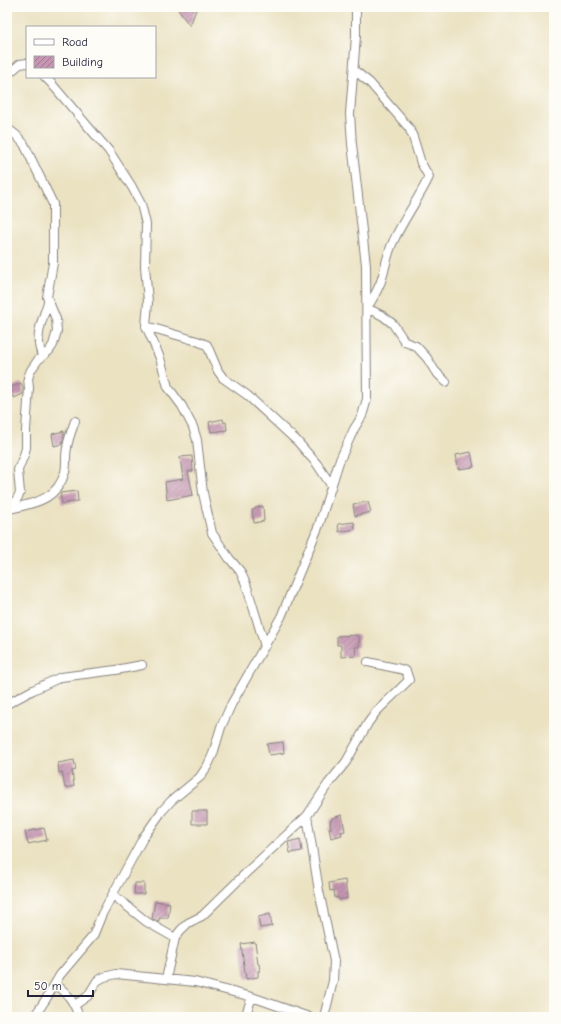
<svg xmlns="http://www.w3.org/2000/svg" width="561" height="1024" font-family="'Comic Neue',sans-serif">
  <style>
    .building { fill: url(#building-hatch) }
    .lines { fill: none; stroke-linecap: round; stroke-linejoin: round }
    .minor-casing { stroke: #86827e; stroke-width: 10 }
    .minor { stroke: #fff; stroke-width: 8 }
  </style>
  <defs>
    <pattern id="building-hatch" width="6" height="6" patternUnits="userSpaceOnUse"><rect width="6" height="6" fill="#c595b1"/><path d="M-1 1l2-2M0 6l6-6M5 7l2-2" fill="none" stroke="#a07991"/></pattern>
  </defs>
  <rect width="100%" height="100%" fill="#fdfcf7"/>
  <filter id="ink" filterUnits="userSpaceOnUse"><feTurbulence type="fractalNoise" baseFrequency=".025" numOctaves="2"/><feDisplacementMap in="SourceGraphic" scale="8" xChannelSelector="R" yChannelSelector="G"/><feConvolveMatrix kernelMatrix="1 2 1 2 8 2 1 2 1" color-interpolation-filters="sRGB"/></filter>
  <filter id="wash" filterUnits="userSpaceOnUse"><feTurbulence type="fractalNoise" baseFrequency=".012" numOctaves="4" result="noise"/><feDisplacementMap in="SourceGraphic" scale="16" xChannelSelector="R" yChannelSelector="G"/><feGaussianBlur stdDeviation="0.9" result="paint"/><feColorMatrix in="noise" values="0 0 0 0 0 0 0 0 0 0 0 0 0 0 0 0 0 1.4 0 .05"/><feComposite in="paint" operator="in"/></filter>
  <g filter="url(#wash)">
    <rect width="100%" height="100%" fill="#ebe2c2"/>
    <g id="blocks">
      <path class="building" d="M176,7H197L190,26Z
        M21,383L23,387V394L14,398L13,396L11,397L7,389Z
        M223,419L224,423L226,422L227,430L211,432L209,422Z
        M64,431V435L62,444L54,446L52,434Z
        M471,452L474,467L458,469L456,455Z
        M192,456L193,471H188L193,495L167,500L165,482L183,479L180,457Z
        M77,491L78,501L62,504L60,493Z
        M368,502L371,512L355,516L353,504Z
        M263,506L264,521L254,523L252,510L256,509L255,508Z
        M354,522L355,529L339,532L338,524Z
        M359,635V647H355L356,656L341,657V645H337V636Z
        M283,742L284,753L269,755L267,744Z
        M74,760L76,770L72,771L74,786L65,788L62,772L59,773L58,763Z
        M192,811H207V824H192Z
        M342,815L345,831L341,832L342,835L331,838L329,828H331L330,821L332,820V818Z
        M44,828L47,840L28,844L25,832Z
        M300,839L302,851L290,853L288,842Z
        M345,880L347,898L339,900L338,897L335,898L334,890L330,891L329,883Z
        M135,883H144V894H134Z
        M155,901L170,903L168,918H159V921L152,919Z
        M270,914L272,926L260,928L258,917Z
        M255,942L258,964H259L260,971H258V977L246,979L241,944Z"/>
    </g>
  </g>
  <g filter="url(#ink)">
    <use href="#blocks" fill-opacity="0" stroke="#86827e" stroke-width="1"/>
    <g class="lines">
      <g class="minor-casing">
        <path id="minor" d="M354,70L370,83L409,128L413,137L421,163L429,177C418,200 403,220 393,242C388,252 386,264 383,275C380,287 374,297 367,308L383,316L393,324L405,342L416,346L427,358L435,371L446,382
          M7,75L20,64L27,63
          M45,77L51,83L109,151L132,187L141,204L146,224L145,266L148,302L146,326L160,358L168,387L182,406L193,427L197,440L203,493L212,533L229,558L240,571L246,584L265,646
          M7,128L16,135L24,144L53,204V263L47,297L56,319L57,331L53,345L49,351L38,360L31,370L28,378L29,388L26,430V448L24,455L18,470L20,493L12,508
          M146,326L197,341L207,345L218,371L223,378L247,395L297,441L317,464L331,485
          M42,356C34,335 42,322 48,302
          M10,509C35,503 57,500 65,472C67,464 65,456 67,448C68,439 72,430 75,421
          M7,704L33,690L61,677L116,670L142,665
          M307,816L319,891L334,961L333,981L324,1017
          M113,895L147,922L175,938
          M166,979L175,938L180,931L188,923L202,916L249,870L307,816L328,784L346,762L368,723L376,712L409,680L406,671L400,669L368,662
          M55,984C68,993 74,1002 79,1017
          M75,1005L88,996L97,981L104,977L116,974L195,982L252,997L309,1017
          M34,1017L46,999L60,975L93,936L102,914L143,838L162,811L171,801L200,777L208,765L213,754L221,727L232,703L281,617L319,525L339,462L354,429L362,416L367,399L366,265L352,144L350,114L356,36V7
          M245,1017L252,997"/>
      </g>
      <use href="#minor" class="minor"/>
    </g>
  </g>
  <rect width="561" height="1024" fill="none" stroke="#fdfcf7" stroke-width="24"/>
  <rect x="26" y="26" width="130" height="52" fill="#fdfcf7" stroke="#a5a5ac"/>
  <rect x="34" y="39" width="20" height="6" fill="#ffffff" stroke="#a5a5ac"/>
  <text x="62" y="46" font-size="12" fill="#22223b">Road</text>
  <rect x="34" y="56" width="20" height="12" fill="url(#building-hatch)" stroke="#a5a5ac"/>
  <text x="62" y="66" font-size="12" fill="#22223b">Building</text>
  <path d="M28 990v6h65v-6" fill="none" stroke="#22223b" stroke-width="2"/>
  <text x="34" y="990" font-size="12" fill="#22223b" stroke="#fdfcf7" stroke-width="3" paint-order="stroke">50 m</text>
</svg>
